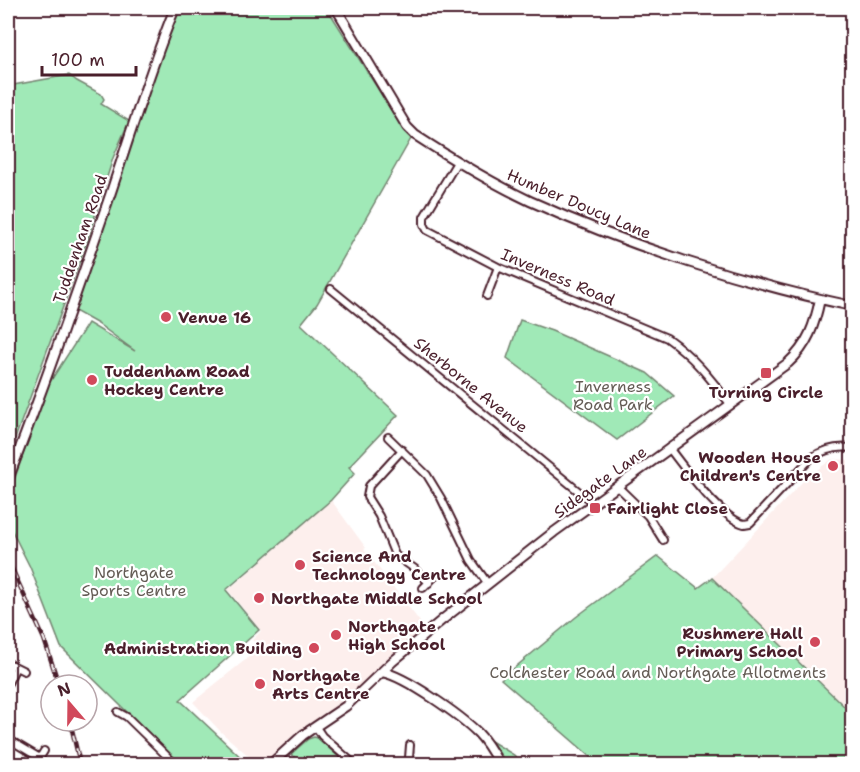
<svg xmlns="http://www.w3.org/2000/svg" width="860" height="772" font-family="'Shantell Sans',sans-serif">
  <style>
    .built { fill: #fdefed }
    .green { fill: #a0e9b7; stroke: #758471; stroke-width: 1.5 }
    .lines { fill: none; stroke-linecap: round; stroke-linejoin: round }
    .minor-casing { stroke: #4a1f2b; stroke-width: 10 }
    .tertiary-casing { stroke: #4a1f2b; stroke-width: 12 }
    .minor { stroke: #fff; stroke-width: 6 }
    .tertiary { stroke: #fff; stroke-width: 8 }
    .rail-casing { stroke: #4a1f2b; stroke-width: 4.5 }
    .rail { stroke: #fff; stroke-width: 2; stroke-dasharray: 7; stroke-linecap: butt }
    .poi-dot { fill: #d1495b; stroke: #fff; stroke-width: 2 }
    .labels { text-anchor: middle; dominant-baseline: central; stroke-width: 4.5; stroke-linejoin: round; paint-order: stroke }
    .street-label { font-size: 16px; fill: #4a1f2b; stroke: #fff }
    .poi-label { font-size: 16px; font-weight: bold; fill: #4a1f2b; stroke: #fff; text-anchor: start }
    .park-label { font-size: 16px; fill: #645c55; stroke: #fff }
  </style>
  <rect width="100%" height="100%" fill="#fff"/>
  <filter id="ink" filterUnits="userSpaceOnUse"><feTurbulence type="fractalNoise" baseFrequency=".0167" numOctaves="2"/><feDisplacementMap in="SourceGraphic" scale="12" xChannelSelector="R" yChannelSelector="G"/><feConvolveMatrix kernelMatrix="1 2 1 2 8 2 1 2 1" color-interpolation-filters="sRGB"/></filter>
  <g filter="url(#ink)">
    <path class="built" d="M832,459L852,460V704L848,709L711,579L805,479Z
      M331,500L366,548L364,549L424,627L345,700L293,736L263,764H258L221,732L193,702L260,648L252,640L261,631L228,590Z"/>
    <path class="green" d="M179,8H327L403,129L412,137L317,304L301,324L398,415L349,467L355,473L331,500L226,590L259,630L180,700L248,764H180L61,647L30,567L8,523V498L46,388L88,323L135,351L98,324L73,310L165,40Z
      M69,75L77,81L101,94L104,99L101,104L129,121L113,158L88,238L8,458V86Z
      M520,320L552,331L647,373L674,396L617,440L507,358Z
      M658,556L698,588L712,578L847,709L852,704V724L849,729L852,732V764H599L501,679L576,617Z
      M314,737L318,738L346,764H321L316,760L312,764H303L291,754L308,739Z
      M491,741L514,755L522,764H507Z"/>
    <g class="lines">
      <g class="minor-casing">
        <path id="minor" d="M457,162L424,217V224L427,230L498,267L667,338C693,356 711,379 730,404
          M331,289L593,503
          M487,296L498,267
          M388,437L427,475L441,498L471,560L488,584
          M669,448C684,468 721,518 744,524L750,523L811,458C824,449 837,446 852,448
          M402,450L369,486L367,497L379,516L395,555L415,569L429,583
          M617,486L648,516L663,540
          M423,588L436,575
          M8,663L24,671
          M8,683L16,667
          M118,712L127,717L175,764
          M316,727L322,736L354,764
          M8,739L40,758
          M410,745L409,758L416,764
          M36,764L44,751
          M576,764H587"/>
      </g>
      <g class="tertiary-casing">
        <path id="tertiary" d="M336,8L407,127L415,135C452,159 490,182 530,201C629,246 747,284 852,306
          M8,479C44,388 76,294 108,201C130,136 149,71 175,8
          M382,672C405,676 461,716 478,733C487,742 493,753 499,764
          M271,764L303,735L346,706L392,662L442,620L554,532L788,363C808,345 815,324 820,299"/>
      </g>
      <use href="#minor" class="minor"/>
      <use href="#tertiary" class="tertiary"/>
      <g class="rail-casing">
        <path id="rail" d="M8,560L44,639L59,685
          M70,721L80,764"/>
      </g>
      <use href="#rail" class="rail"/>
    </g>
  </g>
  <g class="poi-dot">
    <circle cx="166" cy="317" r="6"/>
    <rect x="760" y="367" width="12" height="12" rx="3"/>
    <circle cx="92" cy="380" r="6"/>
    <circle cx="833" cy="466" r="6"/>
    <rect x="589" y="502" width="12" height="12" rx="3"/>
    <circle cx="300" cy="565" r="6"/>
    <circle cx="259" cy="598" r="6"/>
    <circle cx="336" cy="635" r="6"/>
    <circle cx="815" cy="642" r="6"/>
    <circle cx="314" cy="648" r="6"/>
    <circle cx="260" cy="684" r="6"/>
  </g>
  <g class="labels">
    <g class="street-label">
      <text transform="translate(579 204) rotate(23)">Humber Doucy Lane</text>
      <text transform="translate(80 239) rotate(-71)">Tuddenham Road</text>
      <text transform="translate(558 277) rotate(23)">Inverness Road</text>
      <text transform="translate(471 385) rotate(39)">Sherborne Avenue</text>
      <text transform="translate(600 482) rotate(-36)">Sidegate Lane</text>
    </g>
    <g class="poi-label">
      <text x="178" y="317">Venue 16</text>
      <text x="104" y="371">Tuddenham Road<tspan x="104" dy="18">Hockey Centre</tspan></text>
      <text x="766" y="392" text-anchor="middle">Turning Circle</text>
      <text x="821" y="457" text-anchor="end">Wooden House<tspan x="821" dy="18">Children's Centre</tspan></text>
      <text x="607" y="508">Fairlight Close</text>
      <text x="312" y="556">Science And<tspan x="312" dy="18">Technology Centre</tspan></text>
      <text x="271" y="598">Northgate Middle School</text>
      <text x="348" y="626">Northgate<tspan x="348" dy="18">High School</tspan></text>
      <text x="803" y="633" text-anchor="end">Rushmere Hall<tspan x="803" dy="18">Primary School</tspan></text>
      <text x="302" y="648" text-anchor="end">Administration Building</text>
      <text x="272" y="675">Northgate<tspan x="272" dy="18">Arts Centre</tspan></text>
    </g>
    <g class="park-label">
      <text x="613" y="386">Inverness<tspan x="613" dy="18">Road Park</tspan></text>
      <text x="134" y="572">Northgate<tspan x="134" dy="18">Sports Centre</tspan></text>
      <text x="658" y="672">Colchester Road and Northgate Allotments</text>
    </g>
  </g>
  <rect width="860" height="772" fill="none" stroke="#fff" stroke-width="30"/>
  <rect x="15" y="15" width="830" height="742" fill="none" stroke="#4a1f2b" stroke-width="2" filter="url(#ink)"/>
  <g transform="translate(69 703) rotate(340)"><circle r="28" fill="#ffffff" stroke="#b7a5aa" stroke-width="1.5"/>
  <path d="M0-4.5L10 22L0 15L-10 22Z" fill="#d1495b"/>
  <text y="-9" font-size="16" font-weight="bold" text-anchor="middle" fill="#4a1f2b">N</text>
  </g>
  <path d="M42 66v9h94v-9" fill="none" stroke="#4a1f2b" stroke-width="3"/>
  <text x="51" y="66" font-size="18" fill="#4a1f2b" stroke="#ffffff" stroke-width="4.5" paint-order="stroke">100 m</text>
</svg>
